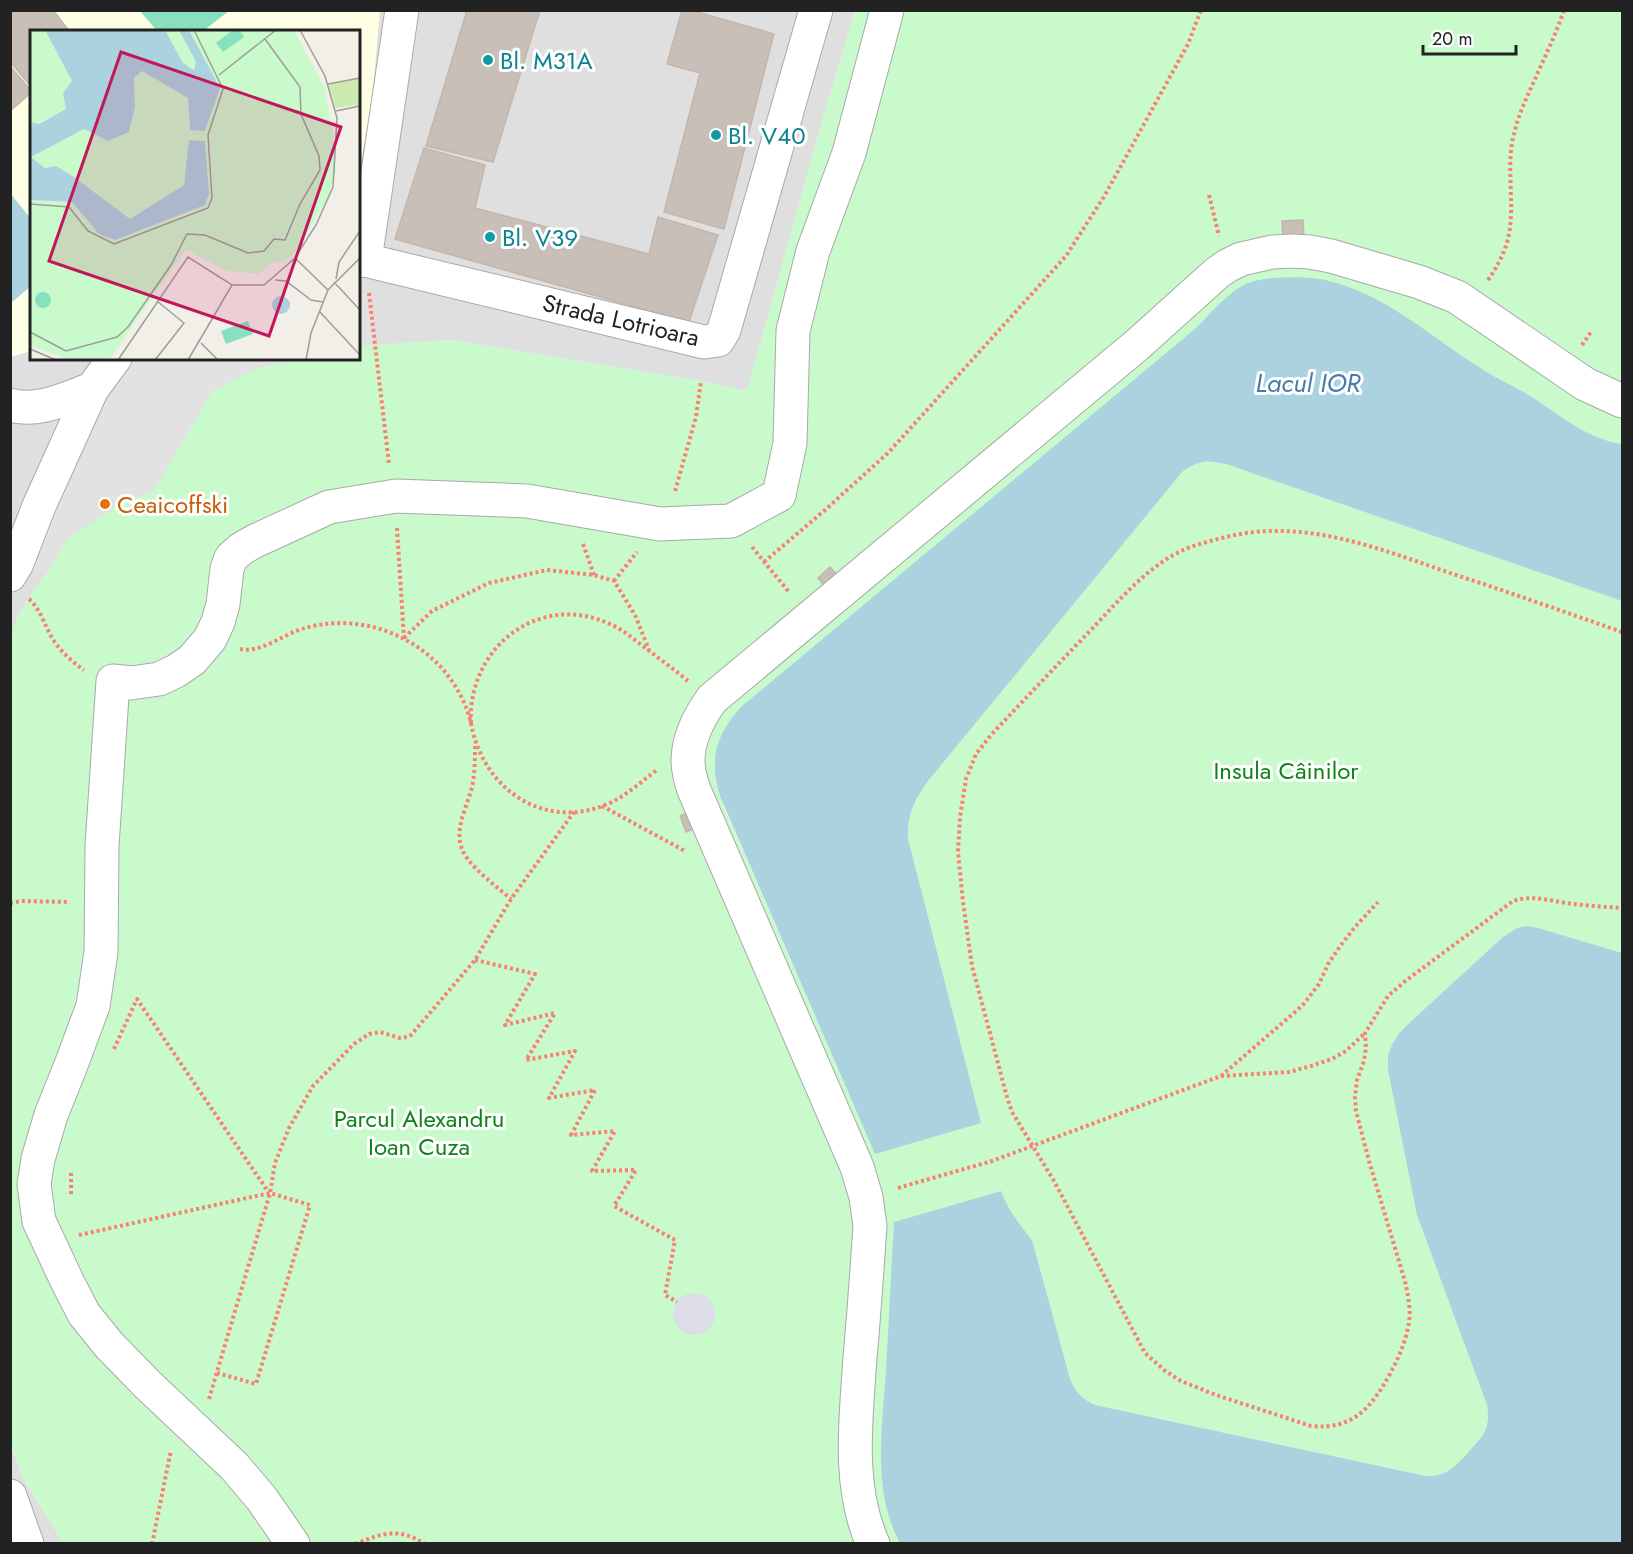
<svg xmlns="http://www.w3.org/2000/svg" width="1633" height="1554" font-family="Jost,sans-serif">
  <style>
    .residential { fill: #e0dfdf }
    .education { fill: #ffffe5 }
    .park { fill: #c8facc }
    .pitch { fill: #88e0be }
    .parking { fill: #e2e2e2 }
    .plaza { fill: #dddde8 }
    .water { fill: #aad3df }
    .building { fill: #c7bfb8; stroke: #c4b6ab; stroke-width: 1.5 }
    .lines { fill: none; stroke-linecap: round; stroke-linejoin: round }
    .minor-casing { stroke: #a9a9a9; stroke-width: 35 }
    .path { stroke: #fa8072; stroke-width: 4; stroke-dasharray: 3 3; stroke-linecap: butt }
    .minor { stroke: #fff; stroke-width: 33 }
    .culture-dot { fill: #0f9aa8; stroke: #fff; stroke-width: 2 }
    .food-dot { fill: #e8710a; stroke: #fff; stroke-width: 2 }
    .labels { text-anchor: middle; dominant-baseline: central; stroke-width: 6; stroke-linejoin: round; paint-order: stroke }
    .culture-label { font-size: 24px; fill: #0d838f; stroke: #fff; text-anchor: start }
    .street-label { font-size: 24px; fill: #222; stroke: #fff }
    .food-label { font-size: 24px; fill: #c56008; stroke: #fff; text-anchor: start }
    .park-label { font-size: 24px; fill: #0c8416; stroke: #fff }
    .water-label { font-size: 26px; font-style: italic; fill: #4a7aab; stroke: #fff }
    .inset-road { fill: none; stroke: #9f9d99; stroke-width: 1.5 }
    .view { fill: #c2185b; fill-opacity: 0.15; stroke: #c2185b; stroke-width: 3 }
    .inset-edge { fill: none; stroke: #222; stroke-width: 3 }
  </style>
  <rect width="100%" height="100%" fill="#f2efe9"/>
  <path class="residential" d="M11,11H855L820,128L747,391L701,381L452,340L359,346L358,32H32V358L298,359L257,368L153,492L69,538L18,614L11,636Z
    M10,1444L23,1478L63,1543H11Z"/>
  <path class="education" d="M11,11H380L372,101L359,172L358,32H32L31,351L11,357Z"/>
  <path class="park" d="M855,11H1622V444L1597,438L1581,430L1536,399L1480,368L1397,312L1363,293L1228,297L1196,328L714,758L716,782L725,810L875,1154L908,839C907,814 914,801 928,781L1183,471C1200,460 1206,460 1226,464L1622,601V953L1538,928H1517L1503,937L1406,1026L1398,1035L1487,1405V1423L1485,1432L1480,1440L1456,1466L1441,1475L1433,1477L1095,1405C1082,1399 1076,1393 1070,1379L1018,1223L1007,1206L1001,1191L894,1222C891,1271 889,1320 886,1368C883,1425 871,1491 900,1543H63L23,1478L11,1444V636L18,614L69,538L123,502L153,492L212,391L257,368L298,359L358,358L359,346L452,340L701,381L747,391L820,128Z"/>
  <path class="pitch" d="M140,11H229L203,31H157Z"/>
  <path class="parking" d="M365,260L375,345L359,346L358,261Z
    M115,359H298L257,368L212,391L153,492L123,502L69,538L45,575L17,563Z"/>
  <path class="plaza" d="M673 1314a21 21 0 1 1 42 0a21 21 0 1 1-42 0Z"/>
  <path class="water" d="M10,193L31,219V286L11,303Z
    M1298,277C1308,278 1319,278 1329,281C1385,294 1431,337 1479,367C1498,380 1519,388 1538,401C1565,419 1589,439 1622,444V601L1226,464C1206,460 1200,460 1183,471L928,781C914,801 907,814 908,839L981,1123L875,1154L720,796C709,760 715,736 741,707L1196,328C1211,313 1227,293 1246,284C1262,277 1281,278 1298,277Z
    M1526,926L1538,928L1622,953V1543H900C871,1491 883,1425 886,1368C889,1320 891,1271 894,1222L1001,1191C1008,1210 1019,1224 1032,1240L1070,1379C1076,1393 1082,1399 1095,1405L1426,1476C1447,1478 1459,1463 1472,1448C1476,1443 1481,1439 1484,1433C1489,1425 1488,1414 1487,1405L1417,1215L1388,1070V1056L1392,1045L1398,1035L1406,1026L1503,937L1517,928Z"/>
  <path class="building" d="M10,10H53L70,32H32V88L10,62Z
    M467,10H540L493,162L426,146Z
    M682,10H690L774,34L724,229L664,212L700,73L667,64Z
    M10,66L32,92L10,111Z
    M424,148L485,165L475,208L649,254L658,217L718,235L689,322L395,239Z
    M1303,220L1304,238H1283L1282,221Z
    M830,567L840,578L827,589L818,578Z
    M692,811L698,827L686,832L680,816Z"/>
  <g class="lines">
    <g class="minor-casing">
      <path id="minor" d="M365,260L402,10
        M358,261L365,260L704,342L718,340L724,330L816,10
        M10,405C38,413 67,398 92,389
        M10,575L17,563L39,506L92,389L115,358
        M10,1496L27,1544
        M293,1544L262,1499L234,1466L148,1385L109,1345L84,1314L67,1281L39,1221L34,1184L38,1159L51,1115L71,1065L93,1006L101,952L102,846L113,681L131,683L159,679L176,671L192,660L210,639L218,622L223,604L227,569L231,558L241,549L255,541L329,507L396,496L527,501L660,524L731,521L779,495L790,443L793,331L813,251L849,153L887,10
        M873,1544C847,1486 856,1419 860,1358C864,1314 867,1270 870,1226L866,1197L857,1167L694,790C691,781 688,771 688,761C688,738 699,717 712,699L1137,345L1217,273L1227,266L1241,259L1272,252L1292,251L1310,252L1331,256L1419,282L1457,297L1585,384L1622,401"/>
    </g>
    <path class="path" d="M1209,195L1219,236
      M1488,280C1497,267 1504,254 1508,239C1516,204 1505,168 1514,134C1519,111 1530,91 1539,70C1548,50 1557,31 1564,10
      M369,293L389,464
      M1582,345L1591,332
      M675,491L696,417L701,381
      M397,528L404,639
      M583,544L594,575
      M752,547L789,592
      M764,562L825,510L888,453L1066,256L1105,195L1188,44L1201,10
      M614,581L637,552
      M29,599C40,609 44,623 51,636C59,650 71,661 84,670
      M1622,632C1568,613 1514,594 1459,576C1382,550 1304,516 1222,538C1206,542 1190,546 1175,554C1141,573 1114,606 1088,633C1055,667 1023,701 991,735L976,754L966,779L960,817L958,852L963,902L972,966L1007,1097L1012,1112L1054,1181L1145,1353L1164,1370L1181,1381L1216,1395L1311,1426C1353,1430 1371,1408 1390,1374C1399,1357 1406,1341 1409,1322C1411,1310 1408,1297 1406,1285L1369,1161L1356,1111L1355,1097L1357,1080L1364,1061L1366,1047L1365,1033L1388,996L1404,982L1513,901C1533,894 1554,902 1574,904C1590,906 1606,907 1622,908
      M404,638L432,611L489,583L547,570L594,575L614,581L635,615L649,650
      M240,649C260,654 285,633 305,628C376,608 453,651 471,723C467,648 539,591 610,624C624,630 636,641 648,650C661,660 675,670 688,681
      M471,723C483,791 547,833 612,802C628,794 642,781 657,770
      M475,746C475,760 475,773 472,787C466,811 450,835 467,858C478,873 497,887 511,899
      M602,806L685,851
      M10,903L21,901L70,902
      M475,960L535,974L505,1025L555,1013L526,1060L575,1051L549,1098L595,1090L571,1135L615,1131L592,1171L636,1170L614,1206L675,1240L665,1295L677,1302
      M114,1049L137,999L269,1193
      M1221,1076L1302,1006L1319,984L1328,964L1341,945L1355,927L1378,902
      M898,1188L992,1161L1221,1076L1289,1072L1311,1066L1332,1059L1346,1051L1364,1034
      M71,1194V1172
      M79,1235L270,1193L310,1205L256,1384L217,1373
      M209,1399L270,1193L275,1163L289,1128L313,1086L354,1044L369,1034L380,1032L400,1038L407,1037L411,1035L475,960L511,899L574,812
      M152,1544L171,1450
      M355,1544C383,1533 398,1527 425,1544"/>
    <use href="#minor" class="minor"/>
  </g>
  <g class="culture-dot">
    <circle cx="488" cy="60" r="6"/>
    <circle cx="716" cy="135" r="6"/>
    <circle cx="490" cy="237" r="6"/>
  </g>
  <circle class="food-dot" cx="105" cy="504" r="6"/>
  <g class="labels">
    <g class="culture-label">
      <text x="500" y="60">Bl. M31A</text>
      <text x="728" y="135">Bl. V40</text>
      <text x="502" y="237">Bl. V39</text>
    </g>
    <g class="street-label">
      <text transform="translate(621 320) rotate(13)">Strada Lotrioara</text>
    </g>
    <g class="food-label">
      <text x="117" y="504">Ceaicoffski</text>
    </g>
    <g class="park-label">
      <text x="1286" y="770">Insula Câinilor</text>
      <text x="419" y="1118">Parcul Alexandru<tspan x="419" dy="28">Ioan Cuza</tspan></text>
    </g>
    <g class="water-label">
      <text x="1308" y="383">Lacul IOR</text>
    </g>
  </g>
  <g transform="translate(30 30)">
    <rect width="330" height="330" fill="#f2efe9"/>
    <path d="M330,48V75L305,78L298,54Z" fill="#cdebb0"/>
    <path d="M0,0H15L42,51L33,65L36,79L6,94L0,92ZM135,0H149L166,32L165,39L154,34ZM159,0H264L294,57L304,107L306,140L298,168L265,223L255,231L241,233L229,244L194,240L156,219L79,330H40L0,315V170L42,172L65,200L84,210L178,171L175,111L154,155L100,189L44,147L26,136L15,138L1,127L54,99L75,110L105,77L104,49L112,41L158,68L160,100L187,52Z" fill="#c8facc"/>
    <path d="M203,0H209L214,7L193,22L186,13ZM5 270a8 8 0 1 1 16 0a8 8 0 1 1-16 0ZM218,291L223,304L196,314L191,301Z" fill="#88e0be"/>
    <path d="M15,0H135L153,33L164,40L166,32L149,0H159L190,58L175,101L160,100L158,68L112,41L104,48L105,77L99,102L78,111L54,99L1,127L15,138L26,136L44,147L100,189L154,155L159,110L175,111L179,164L175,175L85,210L69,204L42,172L0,170V92L9,94L36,79L33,63L42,51ZM242 275a9 9 0 1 1 18 0a9 9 0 1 1-18 0Z" fill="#aad3df"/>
    <path class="inset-road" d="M189,45L246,0M298,54L330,48M306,81L330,76M0,174L39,177L58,201L84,214L178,178L182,168L178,105L193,59L164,0M265,228L298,260M306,249L309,232L330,201M245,250L256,251L281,270L293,272M304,252L329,279M289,281L330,325M0,302L36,321L87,307L98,297L141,235L157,204L175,205L218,223L234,221L244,209L255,210L270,174L290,140L289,126L271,84L270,57L235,9M171,313L188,330M0,319L26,330M88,330L158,227L202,255H234L265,228L286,195L303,157L307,88L295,46L270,0M125,330L154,293L127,271M158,330L202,255M276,330L281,303L298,260L330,228"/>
    <path class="view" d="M91,22L311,97L239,306L19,231Z"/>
    <rect width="330" height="330" class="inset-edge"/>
  </g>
  <rect width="1633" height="1554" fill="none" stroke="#222222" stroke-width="24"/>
  <path d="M1423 45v9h93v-9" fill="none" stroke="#222222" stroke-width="3"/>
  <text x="1432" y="45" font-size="18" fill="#222222" stroke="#ffffff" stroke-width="4.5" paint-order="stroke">20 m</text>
</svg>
